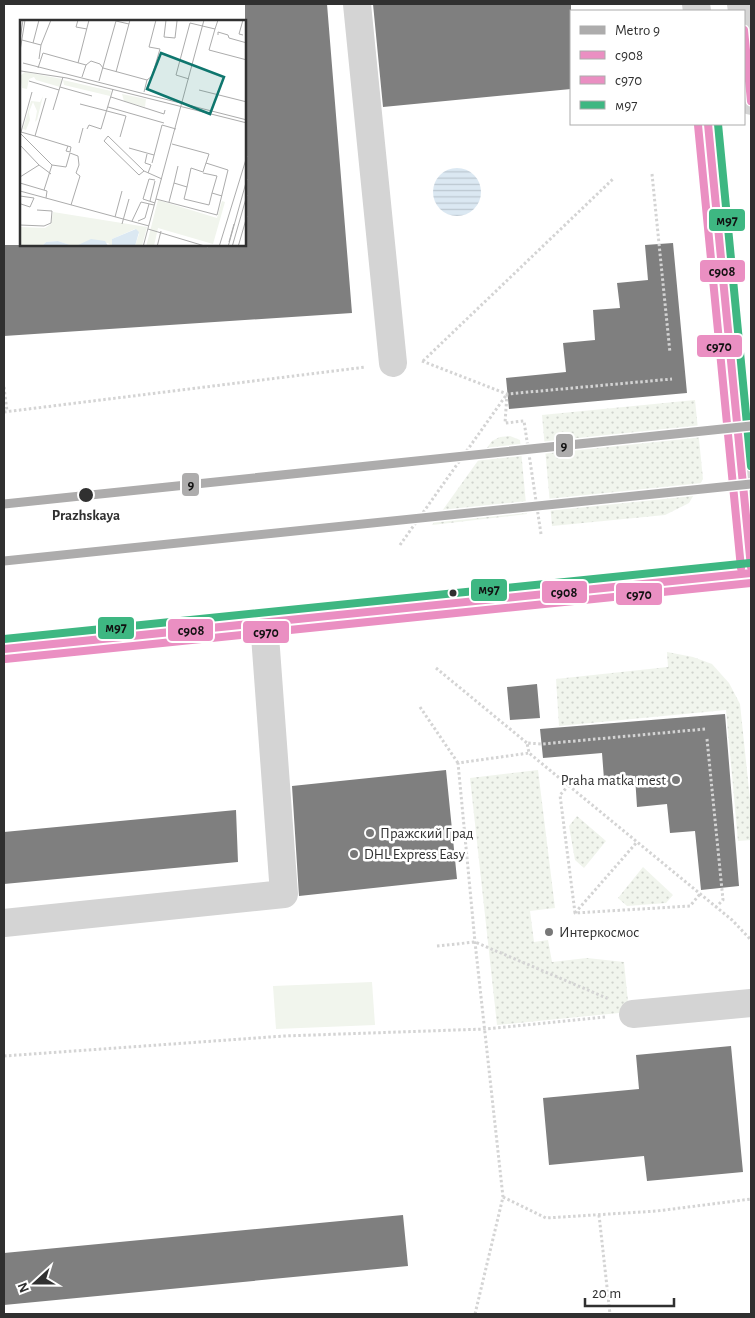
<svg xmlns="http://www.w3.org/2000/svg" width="755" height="1318" font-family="'Alegreya Sans',sans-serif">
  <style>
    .grass { fill: url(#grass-dots) }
    .green { fill: #f1f5ed }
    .water { fill: url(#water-rules) }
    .building { fill: #7f7f7f }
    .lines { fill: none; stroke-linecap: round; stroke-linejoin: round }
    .path { stroke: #d4d4d4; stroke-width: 3; stroke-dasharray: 2.5 2.5; stroke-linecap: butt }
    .minor { stroke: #d4d4d4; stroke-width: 28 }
    .bus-1-casing { stroke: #fff; stroke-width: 11 }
    .bus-2-casing { stroke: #fff; stroke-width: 11 }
    .bus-3-casing { stroke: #fff; stroke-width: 11 }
    .bus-1 { stroke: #ea8fc2; stroke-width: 8 }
    .bus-2 { stroke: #ea8fc2; stroke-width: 8 }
    .bus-3 { stroke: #3eb782; stroke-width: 8 }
    .metro-1-casing { stroke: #fff; stroke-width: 12 }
    .metro-1 { stroke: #adacac; stroke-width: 9 }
    .stop-dot { fill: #303030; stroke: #fff; stroke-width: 2 }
    .poi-dot { fill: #787878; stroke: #fff; stroke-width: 2 }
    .labels { text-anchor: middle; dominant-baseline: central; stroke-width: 5; stroke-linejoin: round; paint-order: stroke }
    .stop-label { font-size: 15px; font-weight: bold; fill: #303030; stroke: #fff }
    .poi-label { font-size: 15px; fill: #303030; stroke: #fff; text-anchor: start }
    .inset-road { fill: none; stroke: #acacac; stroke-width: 1 }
    .view { fill: #0f766e; fill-opacity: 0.15; stroke: #0f766e; stroke-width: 2.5 }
    .inset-edge { fill: none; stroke: #303030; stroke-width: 2.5 }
    .line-badge { stroke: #fff; stroke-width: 2 }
    .pale-badge-label { font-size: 14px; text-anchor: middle; font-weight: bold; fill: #111 }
  </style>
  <defs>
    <pattern id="grass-dots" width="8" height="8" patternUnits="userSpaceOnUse" patternTransform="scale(1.25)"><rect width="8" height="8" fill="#f1f5ed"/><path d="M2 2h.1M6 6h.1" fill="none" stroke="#cfd2cc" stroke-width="1.8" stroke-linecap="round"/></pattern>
    <pattern id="water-rules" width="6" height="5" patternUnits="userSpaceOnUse" patternTransform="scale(1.25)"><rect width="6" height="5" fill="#dbe8f2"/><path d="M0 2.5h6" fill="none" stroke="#bcc7d0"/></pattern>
  </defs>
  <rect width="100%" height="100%" fill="#fff"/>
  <path class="grass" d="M695,400L703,479L689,503L665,515L552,526L542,415Z
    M510,436L520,440L527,514L432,525L492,441L500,437Z
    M667,652L693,657L712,664L729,683L740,704L751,809V840L738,841L726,710L559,726L556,679L668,667Z
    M538,770L555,908L530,911L534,942L548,940L552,962L587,958L624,962L629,1012L497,1025L470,778Z
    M577,816L606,841L584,868L575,860L569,826Z
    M643,867L673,895L666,903L627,906L618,898Z"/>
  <path class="green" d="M372,982L375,1025L276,1029L273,986Z"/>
  <path class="water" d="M433 192a24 24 0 1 1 48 0a24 24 0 1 1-48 0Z"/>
  <path class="building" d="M245,4H327L352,313L4,336V245H245Z
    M373,4H571V89L383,107Z
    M673,243L687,393L509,409L506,378L566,372L563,343L595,340L593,310L620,308L617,283L648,280L645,245Z
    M537,684L540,718L510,720L507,687Z
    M725,714L739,886L701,890L695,831L670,833L667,804L637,807L635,776L604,779L602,753L543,758L540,729Z
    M446,770L457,879L299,896L292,786Z
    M236,810L238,862L4,884V832Z
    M731,1046L743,1172L647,1181L644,1156L549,1165L543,1098L639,1089L636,1055Z
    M403,1215L408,1266L4,1305V1253Z"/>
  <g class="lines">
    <path class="path" d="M652,174L670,353
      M422,361L507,394L672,379
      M423,361L614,178
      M4,387L7,411
      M4,412L366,367
      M400,545L507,394L505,423L524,421L541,534
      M436,668L527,743
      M420,707L458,763
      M705,729L542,744L527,743L529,753L732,920L751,940
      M707,739L723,900L716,907
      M569,785L560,795L575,913L690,906L700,894
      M575,913L637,842
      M437,946L475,942L609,999
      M4,1056L284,1036L485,1029L605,1017
      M503,1197L546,1218L657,1211L751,1199
      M599,1215L610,1314
      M475,1314L503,1197L475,942L458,763L529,753"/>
    <path class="minor" d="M357,4L393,363
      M696,4L697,11
      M741,4L742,11
      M744,30L751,101
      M708,124L751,567
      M4,649L751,573
      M4,923L284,894L264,622
      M633,1014L751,1003"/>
    <g class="bus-1-casing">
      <path id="bus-1" d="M744,30L751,101
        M708,124L751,567
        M4,649L751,573"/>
    </g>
    <g class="bus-2-casing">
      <path id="bus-2" d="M698,125L741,568
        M5,659L751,583"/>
    </g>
    <g class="bus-3-casing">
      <path id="bus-3" d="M718,124L751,466
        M4,639L750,563"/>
    </g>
    <use href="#bus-1" class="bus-1"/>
    <use href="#bus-2" class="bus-2"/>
    <use href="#bus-3" class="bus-3"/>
    <g class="metro-1-casing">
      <path id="metro-1" d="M4,504L751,426
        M4,561L751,484"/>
    </g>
    <use href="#metro-1" class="metro-1"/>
  </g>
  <g class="stop-dot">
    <circle cx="86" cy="495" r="8"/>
    <circle cx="453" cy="593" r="4.5"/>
  </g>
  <g class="poi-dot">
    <circle cx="676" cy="780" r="5"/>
    <circle cx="370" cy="833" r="5"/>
    <circle cx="354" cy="854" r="5"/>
    <circle cx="549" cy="932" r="5"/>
  </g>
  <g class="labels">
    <g class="stop-label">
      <text x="86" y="515">Prazhskaya</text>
    </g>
    <g class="poi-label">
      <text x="666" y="780" text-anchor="end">Praha matka mest</text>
      <text x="380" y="833">Пражский Град</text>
      <text x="364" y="854">DHL Express Easy</text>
      <text x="559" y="932">Интеркосмос</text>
    </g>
  </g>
  <g transform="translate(20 20)">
    <rect width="226" height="226" fill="#fff"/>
    <path d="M5,52L42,59L40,67L16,60L14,57L9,59L7,69L2,68L0,56ZM43,60L91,71L90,76L44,65ZM102,74L126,79L125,87L104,81Z" fill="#f1f5ed"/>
    <path d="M23,76L17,100L15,102L17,91L13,82L9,92L10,100L6,110L3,109L11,81L20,82Z" fill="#f1f5ed"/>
    <path d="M138,180L197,198L202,181L205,182L193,224L138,208L134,226L126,227ZM33,192L127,207L122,226H115L119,214L115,209L92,219V226L88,223L53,226L38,221L26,222L22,226L0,227V207L25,208L31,204Z" fill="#f1f5ed"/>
    <path d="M116,209L119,212L115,226H92V219ZM71,219L85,221L88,226H56ZM38,221L53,226H22L26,222Z" fill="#dbe8f2"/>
    <path class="inset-road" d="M58,0L56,7L67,9M146,0L144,17L155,18L157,1M223,0L219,14L223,15M195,9L189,30L227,40M198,15V12L208,15L209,18L227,23M0,19L3,0M2,20L21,25L19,39M13,23L19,0M21,25L31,0M0,31L5,0M3,43L227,100M58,43L69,0M66,45L71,41L80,44L83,48L127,60L124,72M18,48L23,33L66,45L62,57M1,51L47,58L227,103M96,52L110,0M169,59L156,55L170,3L195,9L198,0M127,60L132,56L140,29L129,27L136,0M9,61L39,70M79,61L96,1L109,4M40,67L72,76M179,70L227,82M91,77L144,94L145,90M60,84L87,91M88,87L144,103M33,90L43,57M87,91L106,96L100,117M67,109L69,105L81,109L93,69M1,112L15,116L26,78M1,112L12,72M0,113L32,145L24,170M15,116L51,127L50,132L46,131L48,126M59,123L63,108M0,125L19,145M109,128L134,135M127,134L125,143L131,145L128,153M132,143L142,105L156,109M32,145L46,147L50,133L58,136L59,145L56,153L60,156L51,185M124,151L119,155L84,121L88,116L124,151L142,159M183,153L197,156L192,173M0,157L19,145L31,154M135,160L129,159L123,179L135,183M0,163L27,171L26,178M154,163L158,146M167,167L164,179L189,185L192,173L202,176M0,171L129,206M0,176L14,178L10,187L1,184M136,179L197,195L208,150L186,143L189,134L152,124M130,181L135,161M149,182L154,163L167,167L171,148L183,152L186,143M95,197L102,171M112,201L121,182L134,185M118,201L125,198L129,184M102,204L109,179M0,205L24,206L31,203L32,191L17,190M128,209L188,227M209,222L214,204M123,227L184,0M137,227L141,211M199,227L227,136M208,227L227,159M212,227L227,175M218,227L227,196"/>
    <path class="view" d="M141,33L204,57L190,94L127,69Z"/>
    <rect width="226" height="226" class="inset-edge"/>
  </g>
  <g class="line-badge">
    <rect x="708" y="208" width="38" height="24" rx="5" fill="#3eb782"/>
    <rect x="699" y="259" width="47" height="24" rx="5" fill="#ea8fc2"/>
    <rect x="696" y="334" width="47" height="24" rx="5" fill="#ea8fc2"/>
    <rect x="555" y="433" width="19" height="25" rx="5" fill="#adacac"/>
    <rect x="181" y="472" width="19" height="25" rx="5" fill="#adacac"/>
    <rect x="470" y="578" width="38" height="24" rx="5" fill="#3eb782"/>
    <rect x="541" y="580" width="47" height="24" rx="5" fill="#ea8fc2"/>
    <rect x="615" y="582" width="48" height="24" rx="5" fill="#ea8fc2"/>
    <rect x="97" y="616" width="38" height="24" rx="5" fill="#3eb782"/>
    <rect x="167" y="618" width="47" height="24" rx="5" fill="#ea8fc2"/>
    <rect x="242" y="620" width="48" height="24" rx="5" fill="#ea8fc2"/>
  </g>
  <g class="pale-badge-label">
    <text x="727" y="225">м97</text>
    <text x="722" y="276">с908</text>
    <text x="719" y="351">с970</text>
    <text x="564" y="450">9</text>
    <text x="191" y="489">9</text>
    <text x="489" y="594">м97</text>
    <text x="564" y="597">с908</text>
    <text x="639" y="599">с970</text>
    <text x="116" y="632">м97</text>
    <text x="191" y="635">с908</text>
    <text x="266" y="637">с970</text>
  </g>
  <rect width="755" height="1318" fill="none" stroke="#303030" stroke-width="10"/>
  <rect x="570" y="10" width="175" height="115" fill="#ffffff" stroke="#acacac"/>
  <rect x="580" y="26" width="25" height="8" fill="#adacac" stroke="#acacac"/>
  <text x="615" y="35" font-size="15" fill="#303030">Metro 9</text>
  <rect x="580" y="51" width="25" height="8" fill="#ea8fc2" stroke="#acacac"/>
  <text x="615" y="60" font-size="15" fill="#303030">с908</text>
  <rect x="580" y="76" width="25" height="8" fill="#ea8fc2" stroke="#acacac"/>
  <text x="615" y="85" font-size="15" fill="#303030">с970</text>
  <rect x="580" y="101" width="25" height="8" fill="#3eb782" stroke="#acacac"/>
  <text x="615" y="110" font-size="15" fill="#303030">м97</text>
  <g transform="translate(35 1283) rotate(249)" stroke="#ffffff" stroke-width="4" paint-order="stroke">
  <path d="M0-4L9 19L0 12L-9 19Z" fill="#303030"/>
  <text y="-8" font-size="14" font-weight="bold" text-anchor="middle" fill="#303030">N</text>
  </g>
  <path d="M585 1298v8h89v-8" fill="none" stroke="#303030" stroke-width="2.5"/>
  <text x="592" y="1298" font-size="15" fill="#303030" stroke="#ffffff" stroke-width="4" paint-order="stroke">20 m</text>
</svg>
